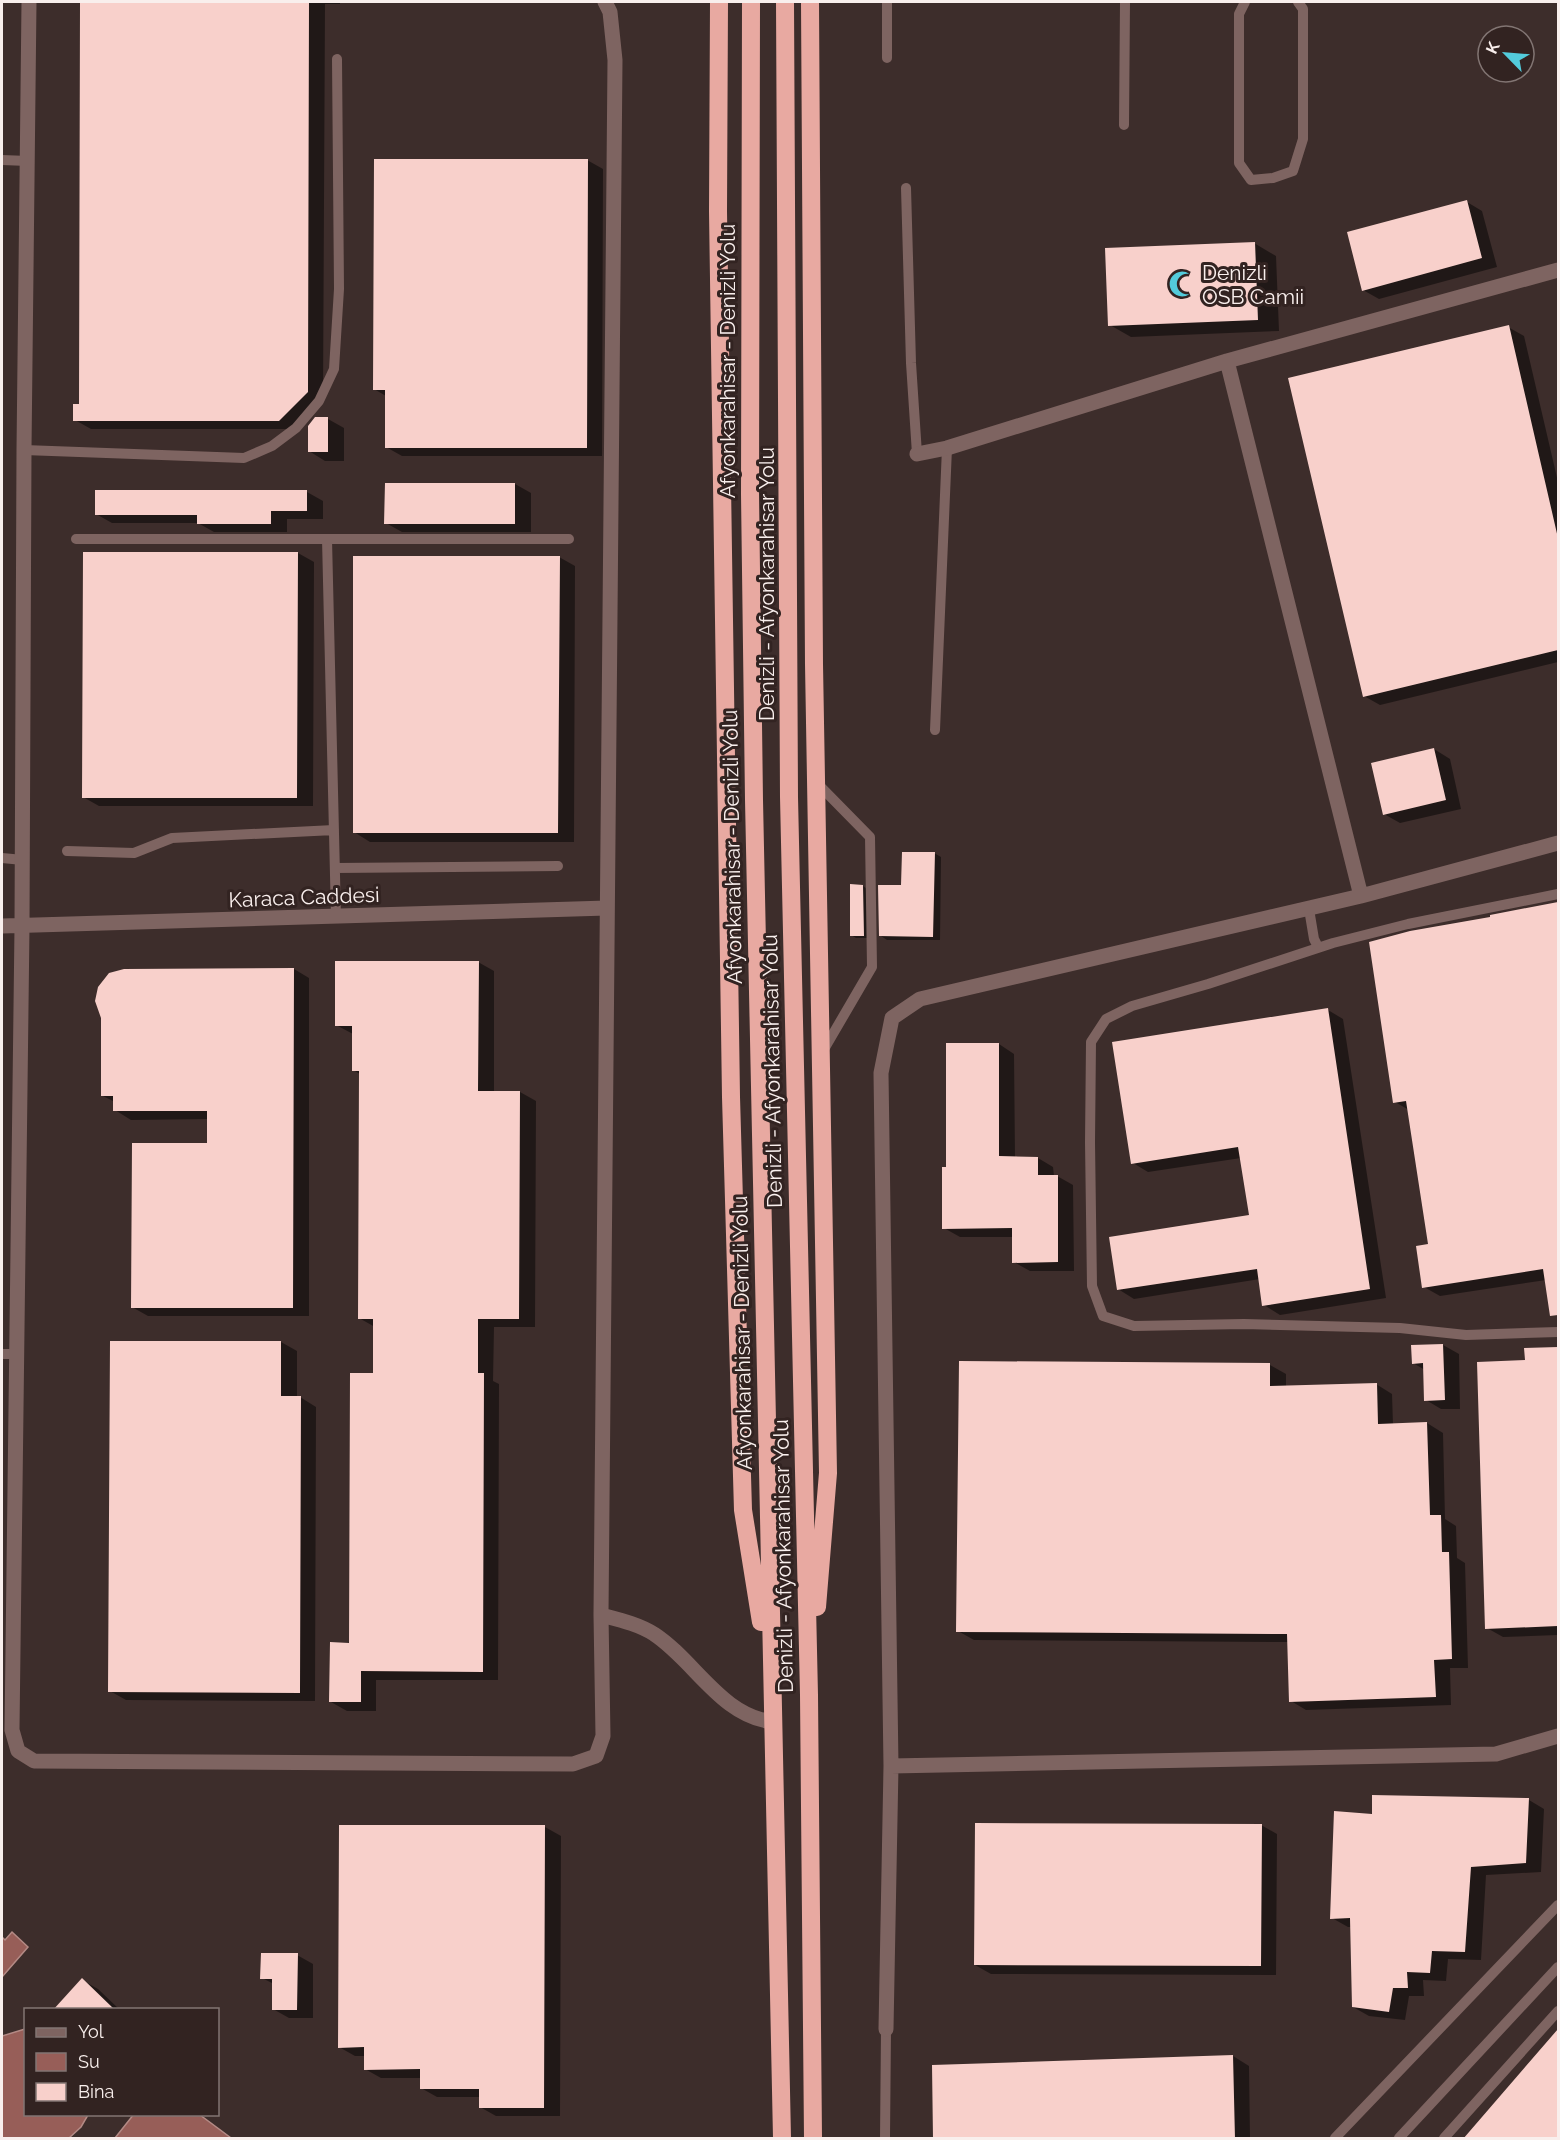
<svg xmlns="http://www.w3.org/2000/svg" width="1560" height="2140" font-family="Raleway,sans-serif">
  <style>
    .water { fill: #975e58; stroke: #b48a85; stroke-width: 1.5 }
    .shadow { fill: #0007 }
    .building { fill: #f8d0cb }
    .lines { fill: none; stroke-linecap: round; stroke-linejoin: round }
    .lane { stroke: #7e6461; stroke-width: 10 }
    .street { stroke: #7e6461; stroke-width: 15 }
    .highway { stroke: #e8a9a1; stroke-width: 18 }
    .labels { text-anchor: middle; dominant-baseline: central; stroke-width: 6; stroke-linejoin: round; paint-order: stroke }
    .poi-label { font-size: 21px; fill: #f9efed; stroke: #322321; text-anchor: start }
    .street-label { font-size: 21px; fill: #f9efed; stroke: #322321 }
  </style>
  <rect width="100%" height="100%" fill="#3d2d2b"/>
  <path class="water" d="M12,1932L28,1947L2,1977V1937L5,1940Z
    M25,2029L26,2114L88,2115L81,2127L69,2138H2V2036Z
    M134,2114L200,2115L231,2138H115Z"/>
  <path class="shadow" d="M82,2H340V4H325L323,401L295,429H91L75,420L80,406Z
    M587,160L603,169L602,456H402L386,447V396L374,389Z
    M1467,202L1482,211L1497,267L1379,299L1363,290Z
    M1254,243L1276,256L1279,331L1131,337L1110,325Z
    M1508,327L1524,336L1558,482V662L1380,705L1364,696Z
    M328,419L344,428V461H325L309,451Z
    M386,484H515L531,493V532H402L386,523Z
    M307,492L323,501V519H287V532H214L198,523H112L96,514Z
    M298,553L314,562L313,806H99L83,797Z
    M559,557L575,566L574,842H370L354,832Z
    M1434,749L1450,759L1461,809L1400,823L1384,814Z
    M934,853L941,857L940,940H887L881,936L903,887Z
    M863,886L867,889L868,938H856L851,935Z
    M1558,903V1295L1547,1289L1546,1280L1440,1296L1424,1287L1430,1245L1409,1110L1395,1102L1491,917Z
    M478,962L494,971V1092H520L536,1101L535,1327H494L493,1381L499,1384L498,1680H376V1711H347L331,1702L351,1644L374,1374L375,1327L359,1318L360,1074L353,1070V1034L336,1025Z
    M294,969L309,978V1316H148L132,1307L209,1145V1119L131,1120L115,1110V1102L103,1096Z
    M1328,1010L1343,1019L1386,1298L1280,1315L1264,1305L1260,1279L1134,1299L1118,1289L1250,1217L1241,1158L1148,1172L1133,1163Z
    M999,1044L1014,1054L1015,1158H1038L1053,1167L1054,1176H1057L1073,1185L1074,1271H1030L1014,1262V1237H960L944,1228L948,1169Z
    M281,1342L297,1351V1397H300L316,1407L315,1701L126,1700L110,1691Z
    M1443,1345L1459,1354L1460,1409H1441L1426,1400L1425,1370L1413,1363Z
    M1558,1348V1635L1503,1637L1487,1628L1526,1362V1350Z
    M1270,1365L1286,1374V1387L1376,1384L1392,1394L1393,1425L1427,1423L1443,1433L1445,1519L1456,1526L1457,1558L1465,1563L1468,1668H1450L1451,1705L1306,1710L1291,1701L1289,1642L974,1640L958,1631Z
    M1529,1800L1544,1809L1541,1872L1486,1875L1481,1960L1448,1959L1446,1981L1423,1980L1424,1996H1409L1405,2020L1369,2016L1353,2007L1351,1927H1348L1332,1918L1374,1816Z
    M1261,1825L1277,1834L1276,1975L991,1974L975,1965Z
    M545,1827L561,1836L560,2116H496L480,2107V2097H437L421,2088L422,2078H381L365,2069V2056H355L339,2047Z
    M297,1955L313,1964V2018H289L273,2009L274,1984L262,1978Z
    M82,1980L98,1989L120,2010H66Z
    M1558,2032V2138H1465Z
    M1233,2056L1249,2066L1250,2138H935L934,2066Z"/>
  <path class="building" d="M80,2H309L308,392L279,421H73V404H79Z
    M374,159H588L587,448H385V390H373Z
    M1467,200L1482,258L1362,291L1347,232Z
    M1255,242L1258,320L1108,326L1105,248Z
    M1509,325L1558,538V650L1363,697L1288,378Z
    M315,417H328V452H308V426Z
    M385,483H515V524H384Z
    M95,490H307V511H271V524H197V515H95Z
    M83,552H298L297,798H82Z
    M353,556H560L558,833H353Z
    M1434,748L1446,800L1383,815L1371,763Z
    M902,852H935L933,937L879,936L878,885H901Z
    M850,884L863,885L864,936H850Z
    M1558,902V1315L1550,1316L1543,1269L1422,1288L1416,1246L1428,1244L1406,1101L1393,1103L1369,942L1410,931L1490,917V915Z
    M335,961H479L478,1091H520L519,1319H478V1373H484L483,1672L361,1671V1702H329L330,1642L349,1643L350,1373H373V1319H358L359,1071H352V1026H335Z
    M294,968L293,1308H131L132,1143H207V1111H113V1096H101V1018L95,1001L98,987L109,973L124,969Z
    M1328,1008L1370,1289L1262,1306L1257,1269L1117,1290L1109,1237L1249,1215L1238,1147L1131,1164L1112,1042Z
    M946,1043H999V1156L1038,1157V1175H1058V1262L1012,1263V1228L942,1229V1167H946Z
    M110,1341H281V1396H301L300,1693L108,1692Z
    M1443,1344L1445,1400L1424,1401L1423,1363L1412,1364L1411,1345Z
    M1558,1347V1626L1485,1629L1477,1362L1525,1360L1524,1348Z
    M959,1361L1270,1363V1386L1377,1383L1378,1424L1427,1422L1430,1515H1441L1442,1552H1449L1452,1659L1434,1660L1436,1697L1289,1702L1287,1634L956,1632Z
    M1372,1795L1529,1798L1526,1863L1471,1867L1465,1952L1432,1951L1430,1973L1407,1972L1408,1988H1393L1389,2012L1352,2007L1350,1918L1330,1919L1334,1811L1372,1814Z
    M975,1823L1262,1824L1261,1966L974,1965Z
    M339,1825H545L544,2108H479V2089H420V2069L364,2070V2047L338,2048Z
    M261,1953H298L297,2010H272V1979H260Z
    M82,1978L115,2010H53Z
    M1558,2029V2139H1463Z
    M1233,2055L1235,2139H933L932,2065Z"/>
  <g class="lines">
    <path class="lane" d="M1245,2L1239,14V163L1251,180L1273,178L1293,171L1303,139V9L1298,2
      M887,58V2
      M1124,125L1125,2
      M2,160L28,161
      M906,188L911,363L917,454
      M24,450L244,458L272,446L296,428L319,401L334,369L339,289L337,59
      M76,539H569
      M327,539L336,917
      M935,730L947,448
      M816,782L870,837L872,967L823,1051
      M67,851L134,853L172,838L334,830
      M2,858L23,860
      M335,868L558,866
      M1558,894L1408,924L1333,943L1208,984L1132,1006L1106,1019L1091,1042L1090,1142L1092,1286L1103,1316L1134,1326L1244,1324L1400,1328L1466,1335L1558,1332
      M1309,909L1314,939L1318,947
      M2,1354H17
      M885,2138L886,2029
      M1335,2138L1558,1905
      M1399,2138L1558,1967
      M1444,2138L1558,2011"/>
    <path class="street" d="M29,2L24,450L22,927L12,1730L18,1751L34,1761L573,1764L596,1756L603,1736L601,1615L615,60L610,12L605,2
      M1227,361L1361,896
      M917,454L947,448L1227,361L1558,270
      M2,926L607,908
      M601,1615C620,1620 638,1624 654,1634C695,1661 721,1716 773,1722
      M891,1766L1496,1754L1558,1736
      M886,2029L891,1766L881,1073L892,1018L920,999L1361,896L1558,843"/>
    <path class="highway" d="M719,2L718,211L731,1097L743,1510L761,1622
      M751,2L750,494L754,800L782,2138
      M785,2L789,797L809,1695L813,2138
      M810,2L814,664L828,1473L817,1607"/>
  </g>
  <defs>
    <g id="mosque-bare" transform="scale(2.07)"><path d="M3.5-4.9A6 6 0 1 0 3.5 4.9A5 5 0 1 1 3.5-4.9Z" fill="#53cbdb" stroke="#322321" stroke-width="2.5" paint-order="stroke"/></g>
  </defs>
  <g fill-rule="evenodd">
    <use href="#mosque-bare" x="1182" y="284"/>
  </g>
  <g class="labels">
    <g class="poi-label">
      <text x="1202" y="272">Denizli<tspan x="1202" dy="24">OSB Camii</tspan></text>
    </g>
    <g class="street-label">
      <text transform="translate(727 361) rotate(-90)">Afyonkarahisar - Denizli Yolu</text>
      <text transform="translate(766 584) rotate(-90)">Denizli - Afyonkarahisar Yolu</text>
      <text transform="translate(732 847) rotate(-91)">Afyonkarahisar - Denizli Yolu</text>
      <text transform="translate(304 897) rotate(-2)">Karaca Caddesi</text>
      <text transform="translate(772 1071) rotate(-91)">Denizli - Afyonkarahisar Yolu</text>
      <text transform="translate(742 1333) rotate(-91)">Afyonkarahisar - Denizli Yolu</text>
      <text transform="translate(783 1556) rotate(-91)">Denizli - Afyonkarahisar Yolu</text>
    </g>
  </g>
  <rect width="1560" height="2140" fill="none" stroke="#f9efed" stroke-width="6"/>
  <rect x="24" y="2008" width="195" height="108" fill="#322321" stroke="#827573" stroke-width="1.5"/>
  <rect x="36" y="2028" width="30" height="9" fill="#7e6461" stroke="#827573" stroke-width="1.5"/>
  <text x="78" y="2038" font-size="18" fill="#f9efed">Yol</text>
  <rect x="36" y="2053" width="30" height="18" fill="#975e58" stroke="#827573" stroke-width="1.5"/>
  <text x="78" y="2068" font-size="18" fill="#f9efed">Su</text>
  <rect x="36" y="2083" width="30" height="18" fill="#f8d0cb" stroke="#827573" stroke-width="1.5"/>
  <text x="78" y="2098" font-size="18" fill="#f9efed">Bina</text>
  <g transform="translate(1506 54) rotate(295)"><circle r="28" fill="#322321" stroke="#827573" stroke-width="1.5"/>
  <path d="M0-4.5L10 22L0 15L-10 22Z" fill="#53cbdb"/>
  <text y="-9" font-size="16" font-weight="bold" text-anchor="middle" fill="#f9efed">K</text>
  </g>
</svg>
